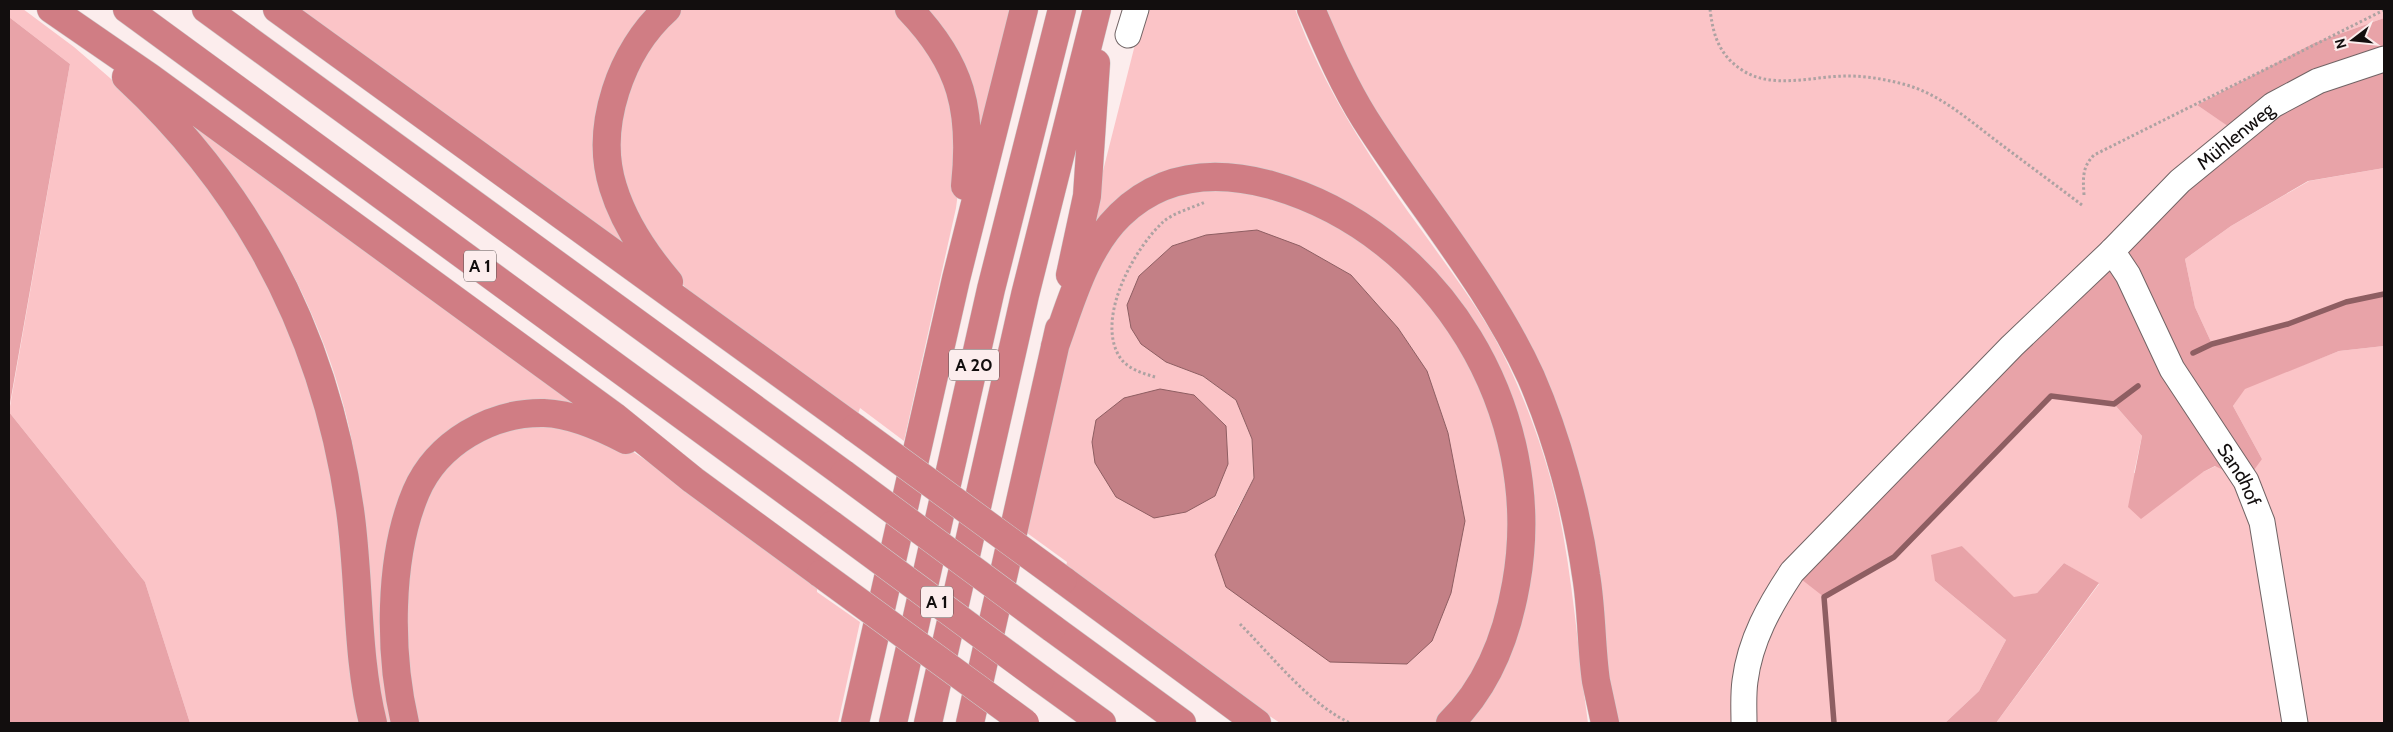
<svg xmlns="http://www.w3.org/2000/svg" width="2393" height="732" font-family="Cabin,sans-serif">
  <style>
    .green { fill: #fbc4c7; fill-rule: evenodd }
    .forest { fill: #e8a3a8 }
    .water { fill: #c38086; stroke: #8e5e62 }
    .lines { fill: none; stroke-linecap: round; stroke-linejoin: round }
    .stream { stroke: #8e5e62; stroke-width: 5.5 }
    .minor-casing { stroke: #716465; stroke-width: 27 }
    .highway-casing { stroke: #d0cfcf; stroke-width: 29 }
    .path { stroke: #ada2a2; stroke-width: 3; stroke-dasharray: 2.5 2.5; stroke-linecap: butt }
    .minor { stroke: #fff; stroke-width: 25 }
    .highway { stroke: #d07d84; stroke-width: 28 }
    .highway-bridge-casing { stroke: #d0cfcf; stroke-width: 29; stroke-linecap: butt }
    .highway-bridge { stroke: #d07d84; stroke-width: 28 }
    .labels { text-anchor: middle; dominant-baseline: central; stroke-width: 4; stroke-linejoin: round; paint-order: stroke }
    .shield { fill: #fceded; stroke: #585151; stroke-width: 1 }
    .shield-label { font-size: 18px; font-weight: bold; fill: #120e0e }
    .street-label { font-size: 19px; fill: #120e0e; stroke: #fceded }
  </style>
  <rect width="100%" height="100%" fill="#fceded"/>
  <path class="green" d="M9,9H23L74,47L110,78L153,120L211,191L262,270L305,367L337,496L361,723H190L145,582L9,412L70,64L9,17Z
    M289,9H657L607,94L638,261Z
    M679,9H898L944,66L963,153L956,208L904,441L860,408L858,414L750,339L687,289L658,258L639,228L615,156L626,81Z
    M920,9H1013L979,138Z
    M1144,9H1295C1323,87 1369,157 1417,224C1442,259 1467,292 1489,328C1519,380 1545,450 1558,508C1573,579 1578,652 1588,723H1462L1498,674L1521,436L1398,242L1207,169L1087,234Z
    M1319,9H2384V18L2314,43L2197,105L2239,133L1824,597L1894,557L2051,396L2114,404L2142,436L2134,473L2203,472L2216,466L2262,459L2233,406L2245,388L2339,351L2384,346V723H1996L2099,584L2064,563L2037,593L2014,598L1962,546L1935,581L2006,640L1979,691L1945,723H1613L1563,441L1390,144Z
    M168,102L596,415L555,404L419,467L394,723H384C370,633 370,542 354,452C338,359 292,256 234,181C213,154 190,128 168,102Z
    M2384,168V294L2346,302L2288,324L2212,344L2195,307L2185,259L2231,226L2309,181Z
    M1181,188L1259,190L1356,234L1440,311L1480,380L1510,480V568L1482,664L1437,723H1280L1247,701L1066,566L1067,562L1023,530L1073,317L1111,234ZM1206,235L1300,246L1351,275L1398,328L1427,371L1448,433L1234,515L1254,478L1252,439L1236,400L1203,376L1166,362L1131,328L1127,306L1139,276L1172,246Z
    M544,420L614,439L656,467L817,588V592L860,622L838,723H413L403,614L412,527L442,467L482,435Z"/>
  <path class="forest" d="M9,17L70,64L9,409Z
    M2384,18V168L2308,181L2231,226L2185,259L2195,307L2212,344L2288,324L2346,302L2384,294V346L2339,351L2245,389L2233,406L2262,459L2246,481L2215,466L2203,472L2141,519L2128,507L2142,436L2114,404L2051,396L1894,557L1824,597L1792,572L2238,133L2197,105L2314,43Z
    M9,412L145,582L190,723H9Z
    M1962,546L2014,597L2037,593L2064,563L2099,583L1996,723H1945L1979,691L2006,640L1935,581L1931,555Z"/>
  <path class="water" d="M1257,230L1300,246L1351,275L1398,328L1427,371L1448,433L1465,521L1451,593L1432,641L1407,664L1330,662L1226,587L1215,555L1254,478L1252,439L1236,400L1203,376L1166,362L1141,344L1131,328L1127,305L1139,276L1172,246L1206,235Z
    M1160,389L1194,395L1226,426L1228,464L1215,496L1186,512L1154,518L1116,497L1095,463L1092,442L1096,420L1124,398Z"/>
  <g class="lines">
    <path class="stream" d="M2193,353L2212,344L2288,324L2346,302L2384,294
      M1834,723L1824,597L1894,557L2051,396L2114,404L2138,386"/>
    <g class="minor-casing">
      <g id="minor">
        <path d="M1128,35L1136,9"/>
        <path id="s1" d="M2112,251L2128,275L2172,369L2246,481L2262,522L2295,723"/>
        <path id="s2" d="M1744,723C1744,709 1743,695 1745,681C1750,640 1770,605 1792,572L2012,346L2112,251L2180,181L2273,105L2318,81L2384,59"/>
      </g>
    </g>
    <g class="highway-casing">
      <path id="highway" d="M51,9L151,78L614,416L693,480L821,574
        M127,9L832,525
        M206,9L844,474
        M277,9L855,428
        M667,9C621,50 594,127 613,187C624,223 645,254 669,282
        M909,9C962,64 973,111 965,186
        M1311,9C1327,46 1343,84 1365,119C1420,206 1488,283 1531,377C1557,437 1577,510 1586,575C1592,610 1591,646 1596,681C1599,695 1602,709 1605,723
        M126,77C252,194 326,340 350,510C360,580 356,654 373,723
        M1070,275L1087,196L1096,63
        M1055,346C1071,302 1085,249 1120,215C1162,174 1216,170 1271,185C1440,233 1547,412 1516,584C1507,636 1488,686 1450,723
        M1063,580L1257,723
        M1052,628L1182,723
        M1041,679L1102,723
        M405,723C389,654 388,558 416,492C437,443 491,412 544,413C572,414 601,427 626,440
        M855,723L956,279L1024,9
        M893,723L991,289L1062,9
        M928,723L1025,295L1097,9
        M970,723L1059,329"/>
    </g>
    <path class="path" d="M1710,9C1713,35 1719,55 1742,70C1772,90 1813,76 1847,76C1866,76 1884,79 1903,84C1938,93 1965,117 1994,139C2023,161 2053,183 2082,205
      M2084,195C2083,178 2082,167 2094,155L2384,10
      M1155,377C1142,373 1127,369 1119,356C1096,317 1134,249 1163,222C1173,213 1192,208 1205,202
      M1240,624C1272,656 1309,704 1350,723"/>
    <use href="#minor" class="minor"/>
    <use href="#highway" class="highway"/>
    <g class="highway-bridge-casing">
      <path id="highway-bridge" d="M855,428L1063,580
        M844,474L1052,628
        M832,525L1041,679
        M821,574L1025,723"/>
    </g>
    <use href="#highway-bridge" class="highway-bridge"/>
  </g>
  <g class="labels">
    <g class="shield">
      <rect x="464" y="250.5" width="32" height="31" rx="4"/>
      <rect x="949" y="349.5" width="50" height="31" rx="4"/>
      <rect x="921" y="586.5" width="32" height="31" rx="4"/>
    </g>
    <g class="shield-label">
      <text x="480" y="266">A 1</text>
      <text x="974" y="365">A 20</text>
      <text x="937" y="602">A 1</text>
    </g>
    <g class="street-label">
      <text stroke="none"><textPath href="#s2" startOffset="784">Mühlenweg</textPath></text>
      <text stroke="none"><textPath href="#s1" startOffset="258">Sandhof</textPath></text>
    </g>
  </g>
  <rect width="2393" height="732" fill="none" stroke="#120e0e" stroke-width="20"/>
  <g transform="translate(2353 40) rotate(254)" stroke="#fceded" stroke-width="4" paint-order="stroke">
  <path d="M0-4L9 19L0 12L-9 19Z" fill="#120e0e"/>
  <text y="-8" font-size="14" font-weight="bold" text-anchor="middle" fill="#120e0e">N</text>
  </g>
</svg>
